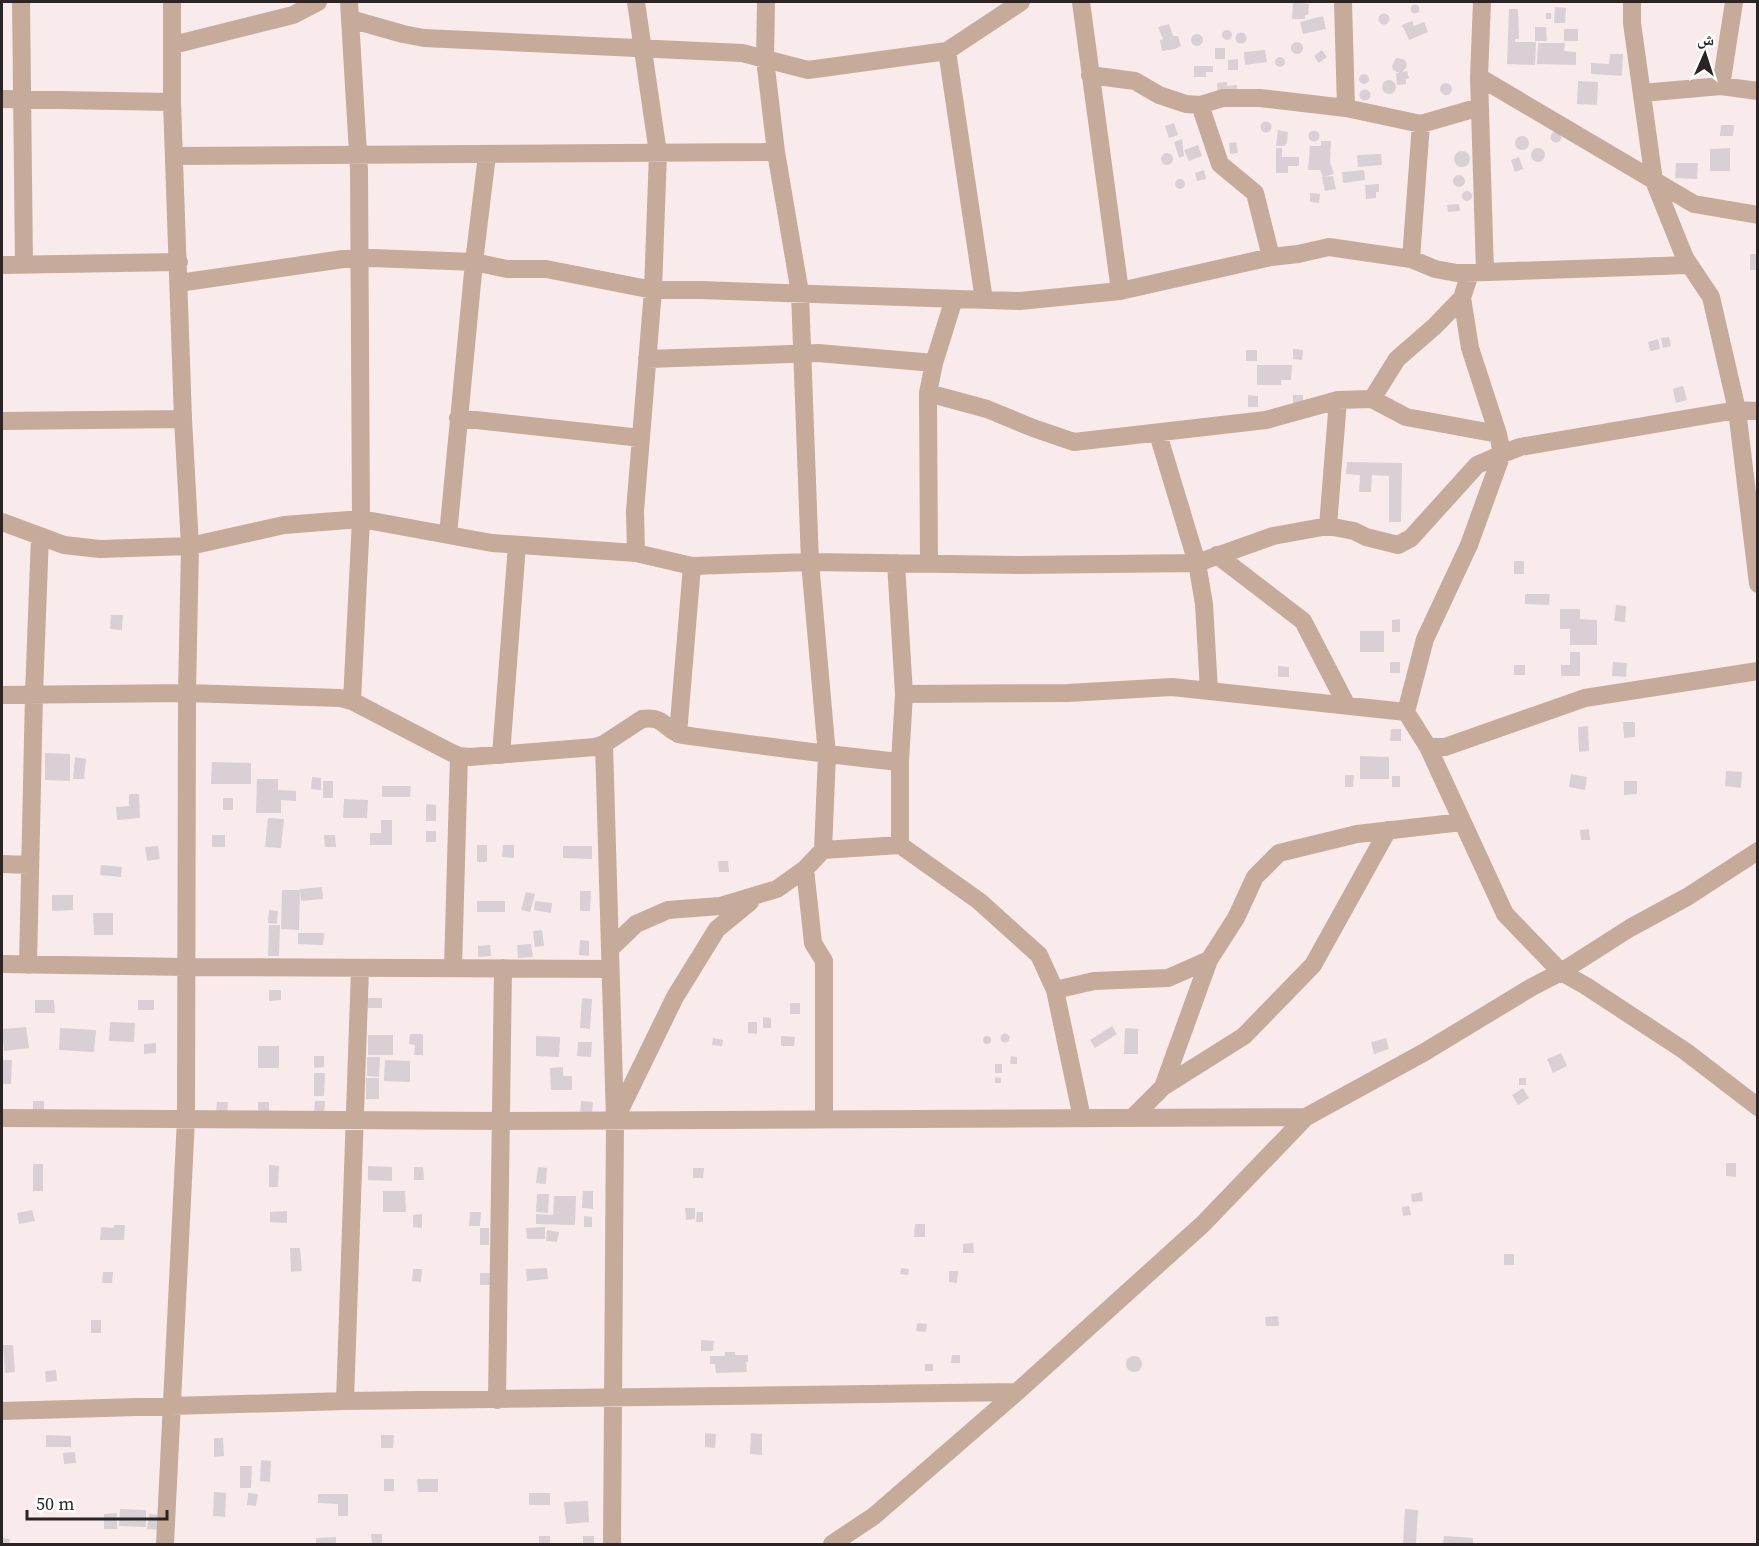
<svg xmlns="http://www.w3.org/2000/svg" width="1759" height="1546" font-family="'Source Serif 4','Noto Naskh Arabic',serif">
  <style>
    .building { fill: #dbcfd6 }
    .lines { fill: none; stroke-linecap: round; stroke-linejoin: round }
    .minor { stroke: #c6ab9b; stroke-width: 18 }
  </style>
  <rect width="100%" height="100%" fill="#f9ebeb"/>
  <path class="building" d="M1293,2L1309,4L1308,15H1305V19H1292Z
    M1410.5 9a4.5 4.5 0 1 1 9 0a4.5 4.5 0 1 1-9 0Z
    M1555,7L1566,8L1565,23H1554Z
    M1509,9H1518L1519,39H1515V42H1536L1535,65L1507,64Z
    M1546,13H1551V19H1546Z
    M1378.5 19a5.5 5.5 0 1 1 11 0a5.5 5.5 0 1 1-11 0Z
    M1323,16L1326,29L1303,34L1300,22Z
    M1412,21L1414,26L1424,22L1428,32L1409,40L1402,25Z
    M1169,24L1173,36H1178L1181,46L1175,49L1162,51L1160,40L1163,39L1158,27Z
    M1535,27H1546L1547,41H1535Z
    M1564,29H1578V41H1564Z
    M1222 35a5 5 0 1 1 10 0a5 5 0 1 1-10 0Z
    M1235.5 38a5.5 5.5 0 1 1 11 0a5.5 5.5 0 1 1-11 0Z
    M1191 40a6 6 0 1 1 12 0a6 6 0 1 1-12 0Z
    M1291 48a6 6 0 1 1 12 0a6 6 0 1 1-12 0Z
    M1538,43H1565L1564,51L1576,52V65L1537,64Z
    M1215,48H1225V59H1215Z
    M1265,50L1267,62L1245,65L1244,52Z
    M1322,50L1327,57L1319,63L1314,56Z
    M1610,54H1623L1622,76L1591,74V63L1609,64Z
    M1275 62a5 5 0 1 1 10 0a5 5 0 1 1-10 0Z
    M1396,58L1403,59L1407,63L1406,68L1402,72L1407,71L1409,78L1406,79V84L1397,85L1396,73H1399L1393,70L1392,66Z
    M1238,59V70H1228V60Z
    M1194,66H1213V72H1206V77H1194Z
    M1359 79a5 5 0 1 1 10 0a5 5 0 1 1-10 0Z
    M1382 87a7 7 0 1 1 14 0a7 7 0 1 1-14 0Z
    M1578,81L1598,82L1597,105L1577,104Z
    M1227,82V86L1237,85V92L1218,94L1217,83Z
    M1440 89a6 6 0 1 1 12 0a6 6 0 1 1-12 0Z
    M1359.5 95a5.5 5.5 0 1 1 11 0a5.5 5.5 0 1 1-11 0Z
    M1260.5 127a5.5 5.5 0 1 1 11 0a5.5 5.5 0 1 1-11 0Z
    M1174,123L1178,135L1169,138L1165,126Z
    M1721,125H1734L1733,136H1720Z
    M1278,130L1288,132L1287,143L1284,146H1276Z
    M1308.5 136a5.5 5.5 0 1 1 11 0a5.5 5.5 0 1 1-11 0Z
    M1550.5 137a5.5 5.5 0 1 1 11 0a5.5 5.5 0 1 1-11 0Z
    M1515 143a7 7 0 1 1 14 0a7 7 0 1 1-14 0Z
    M1182,139L1184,156L1179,158L1174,142Z
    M1321,141H1331L1330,162L1334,174L1323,177L1320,170H1308L1310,146H1321Z
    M1236,142L1238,153L1230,154L1229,143Z
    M1198,145L1202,156L1189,161L1184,150Z
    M1276,148H1282V157H1299V166H1288V173H1276Z
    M1730,148V171H1710V149Z
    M1531 155a7 7 0 1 1 14 0a7 7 0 1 1-14 0Z
    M1454 159a8 8 0 1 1 16 0a8 8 0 1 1-16 0Z
    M1161 159a6 6 0 1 1 12 0a6 6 0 1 1-12 0Z
    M1381,154L1382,165L1358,167L1357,155Z
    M1519,157L1523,169L1515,172L1511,160Z
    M1676,163H1698L1697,179L1675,178Z
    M1204,170L1206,179L1197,181L1195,173Z
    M1364,170L1365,180L1343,183L1342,172Z
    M1453 181a6 6 0 1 1 12 0a6 6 0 1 1-12 0Z
    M1333,176L1336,189L1325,191L1322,177Z
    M1175 184a5 5 0 1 1 10 0a5 5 0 1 1-10 0Z
    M1379,184V192H1376V198L1366,199L1365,185Z
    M1462 196a5 5 0 1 1 10 0a5 5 0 1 1-10 0Z
    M1310,193L1320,194L1319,203L1310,202Z
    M1459,204L1460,211L1448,212L1447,205Z
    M1750,254H1758V270H1750Z
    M1669,337L1671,346L1663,348L1661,338Z
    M1658,339L1660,349L1650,351L1648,342Z
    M1293,349L1303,350L1302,360L1293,359Z
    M1246,350H1257V361H1246Z
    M1257,365H1292L1291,380H1281V385H1257Z
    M1683,386L1687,400L1676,403L1673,389Z
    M1248,395L1258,396V407H1248Z
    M1293,395H1303V406H1293Z
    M1347,462L1402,463L1401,522H1389V476L1372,475L1371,492H1359L1360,475L1346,474Z
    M1514,561H1524V574H1514Z
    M1525,594H1550L1549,605L1525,604Z
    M1616,605L1626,606L1625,622L1614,621Z
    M1560,609H1580V619L1597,620V645H1570V629H1560Z
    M111,615H123L122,630L110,629Z
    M1400,619V632H1392V620Z
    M1360,631H1384V652H1360Z
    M1570,652H1580V676H1561V665H1570Z
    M1390,662H1400V673H1390Z
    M1613,662L1627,663L1626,677L1612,676Z
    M1514,665H1525V675H1514Z
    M1278,666L1289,667V677H1278Z
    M1623,722H1635V737L1624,738Z
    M1588,726L1589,751L1579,752L1578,727Z
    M1391,729H1401V741H1390Z
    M45,753L70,754V781L45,780Z
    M1360,756L1389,757V779H1360Z
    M75,757L86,759L84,779H73Z
    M212,762L251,763V784H211Z
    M1726,771L1742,772L1741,788L1725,786Z
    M1571,774L1587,777L1585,790L1569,787Z
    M1345,775H1354L1353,787H1345Z
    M1392,776H1400V787H1392Z
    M312,777L321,778V790L311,789Z
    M257,779H278V790L296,791V801L281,800V813H256Z
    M323,781H333V798H323Z
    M1624,781H1637V794L1624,795Z
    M382,786H411L410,797H382Z
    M129,794H139L140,818L117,820L116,807L129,806Z
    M223,798H233V810H223Z
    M344,799L368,800L367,818H343Z
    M426,804L436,805V821H426Z
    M268,818L284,819L281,848L265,847Z
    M381,820H392V845H370V833H381Z
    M1589,829L1590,840H1581L1580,830Z
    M426,831H436V842H426Z
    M212,835H225V847H212Z
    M324,835H335L336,847H325Z
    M477,845H487V862H477Z
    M503,845H514V858L502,857Z
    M158,846L160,859L147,861L145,847Z
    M563,846H592V859L563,858Z
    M718,861H728L729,872H719Z
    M101,865L122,867L121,877L100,875Z
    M322,887L323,899L301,901L300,889Z
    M282,890H300L299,930L281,929Z
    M580,891H591L590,911H580Z
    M526,892L535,894L530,912L521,910Z
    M52,895H73V910L52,911Z
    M477,901H505V912H477Z
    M535,901L552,903L551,913L534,910Z
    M269,910L278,911L277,924L268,923Z
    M93,913H113V935H94Z
    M269,925H280L279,956H268Z
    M542,930L544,946L535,947L533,931Z
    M298,933H324L323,945L298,944Z
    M580,940L589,941V956L579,955Z
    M531,944L533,957L518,958L517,945Z
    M490,945L491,956L478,957V946Z
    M269,990H281V1000L269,1001Z
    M366,998H382V1008H366Z
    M582,998L592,999L590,1029L580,1028Z
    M35,1000H54L55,1013H35Z
    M138,1000H154V1010H138Z
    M790,1003H800V1014H790Z
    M763,1017L771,1018V1028H763Z
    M110,1022L135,1023L134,1042L109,1041Z
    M748,1022H757V1034L748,1033Z
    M1112,1026L1117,1034L1095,1048L1090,1040Z
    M26,1027L29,1048L4,1051L2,1029Z
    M60,1028L96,1030L94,1052L59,1050Z
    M1125,1028L1138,1029V1054H1124Z
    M1000.5 1038a4.5 4.5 0 1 1 9 0a4.5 4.5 0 1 1-9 0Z
    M410,1034H423V1055H414L415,1045L409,1044Z
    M368,1035H393V1055H368Z
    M536,1036L560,1037L559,1057L536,1056Z
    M781,1036L795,1037L794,1046H781Z
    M983 1040a4 4 0 1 1 8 0a4 4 0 1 1-8 0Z
    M713,1038L723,1040L722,1046L712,1045Z
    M1386,1038L1389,1049L1374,1054L1371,1042Z
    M578,1042H592L591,1057L577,1056Z
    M156,1043V1053L144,1054V1044Z
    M258,1046H279V1068H258Z
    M1561,1053L1567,1066L1553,1073L1547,1059Z
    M314,1056H324V1067L314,1068Z
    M1011,1056L1017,1057V1064H1010Z
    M367,1057H380L379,1077L367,1076Z
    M2,1060H12L11,1084H2Z
    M385,1060L410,1061V1082L384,1081Z
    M995,1064H1002V1073H995Z
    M563,1067V1076H572V1090H551L550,1068Z
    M314,1073H325L324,1096H314Z
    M995,1077L1001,1078V1083H995Z
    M366,1078H379V1099H366Z
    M1519,1078H1526V1085H1519Z
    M1523,1088L1529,1098L1518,1105L1512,1095Z
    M33,1101H44V1113H33Z
    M315,1101H325L324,1113H314Z
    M581,1101L593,1102L592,1116L580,1115Z
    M217,1102H228L227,1115L216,1114Z
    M258,1102H269V1114H258Z
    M1726,1163H1736V1177L1726,1176Z
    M33,1164H43V1191H33Z
    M269,1165L279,1166L278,1187H269Z
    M368,1166L392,1167V1181L368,1180Z
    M414,1167H423L424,1180H414Z
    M538,1167L547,1168L546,1184L536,1183Z
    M693,1168H704L703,1178H693Z
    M383,1191H405L406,1212H383Z
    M583,1191H593V1209L582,1208Z
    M1422,1192L1423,1201L1412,1202L1411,1194Z
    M537,1194H549L548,1213L536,1212Z
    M554,1196H576L575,1225L536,1224V1214L553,1215Z
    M1409,1206L1411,1215L1403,1216L1402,1207Z
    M685,1208H695V1219L686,1220Z
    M32,1210L35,1221L19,1224L17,1213Z
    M287,1211V1223L270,1222V1212Z
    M470,1212H481L480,1226H469Z
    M697,1212H703V1222H696Z
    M422,1214V1228L413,1227V1215Z
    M584,1216L592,1217V1227H584Z
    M915,1224H925V1237H914Z
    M114,1225H125L124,1240H100L101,1227L114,1228Z
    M545,1227V1239H527L526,1228Z
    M480,1228H489V1245H480Z
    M547,1230L559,1232L557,1242L546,1241Z
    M973,1243L974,1253H963V1244Z
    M290,1248H300L302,1271L291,1272Z
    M1504,1254H1514V1265H1504Z
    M547,1268L548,1279L527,1281L526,1269Z
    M901,1268L909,1269L908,1275L900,1274Z
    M413,1269H422L421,1282L412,1281Z
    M949,1271H958L957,1283L949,1282Z
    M103,1272H113L112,1283H102Z
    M480,1273H491L490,1285H480Z
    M1278,1316L1279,1326H1266L1265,1317Z
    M91,1320H101V1333H91Z
    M917,1323L927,1324L926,1332L916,1331Z
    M701,1340L714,1341L713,1351H701Z
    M3,1345H13L15,1372L5,1373Z
    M725,1352H735V1355H748V1362H746L747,1372L716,1373L715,1364H710V1356H725Z
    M952,1355H960V1363H951Z
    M1126 1364a8 8 0 1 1 16 0a8 8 0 1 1-16 0Z
    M925,1364H933V1371H925Z
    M56,1370L57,1381L46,1382L45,1371Z
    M705,1433L716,1434L715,1448L705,1447Z
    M751,1433L762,1434V1455L750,1454Z
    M46,1435L71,1436V1447H46Z
    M381,1435H394L393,1448H381Z
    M214,1438H223L224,1456L214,1457Z
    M75,1452L76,1463L64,1464L63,1453Z
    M261,1460L271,1461L270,1482L260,1481Z
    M240,1466H252L251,1488H240Z
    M384,1479H394V1491H384Z
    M417,1479H438V1492H418Z
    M214,1492L226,1493L225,1517L213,1516Z
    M248,1493L258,1494L256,1506L247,1505Z
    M529,1493H550V1505H529Z
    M318,1494H348V1516H338V1504L318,1503Z
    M588,1501L589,1522L566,1524L564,1502Z
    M120,1509L146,1510V1527L119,1526Z
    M1405,1509L1418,1510L1416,1544H1403Z
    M117,1513V1529H104V1514Z
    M149,1514L159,1515L158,1530L147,1529Z
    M371,1534H382V1544H372Z
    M539,1536H550V1544H539Z
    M583,1536H594V1544H583Z
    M1444,1536L1473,1538V1544H1443Z
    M336,1537V1544H316V1538Z
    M2,1538L10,1539L9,1544H2Z"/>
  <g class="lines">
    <path class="minor" d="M21,2L24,264
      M349,2L359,170L361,519L352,701
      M636,2L658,153L653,290L635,511L636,553
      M766,2L765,59L776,152L800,293L810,562L827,755L823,850
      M1081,2L1120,291
      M1343,2L1346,108
      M1482,2L1479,77L1485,272
      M1632,2V23L1654,181L1685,258L1711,297L1737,410L1758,584
      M350,19L403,34L424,38L742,53L808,70L947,51L1021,2
      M173,45L293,15L318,2
      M947,51L984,300
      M1090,75L1135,81L1159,95L1186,104L1200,105L1223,98H1260L1346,108L1421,124L1480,107
      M1479,77L1694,204L1758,215
      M1721,86L1734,2
      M1642,93L1721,86L1758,91
      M2,99L172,102
      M1200,105L1220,164L1255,193L1271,257
      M174,156L776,152
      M1411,259L1421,124
      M2,265L179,262
      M179,283L343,259L372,258L474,262L507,269H546L653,290H700L1020,301L1120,291L1271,257L1298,254L1329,247L1411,259L1435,269L1457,273L1689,265
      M647,359L818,353L934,363
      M928,393L987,409L1033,428L1074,442L1266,420L1338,400L1372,399L1406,417L1498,434
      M1372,399L1397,359L1435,326L1462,298
      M458,418L641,438
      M2,421L183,419
      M1158,434L1197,563L1204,604L1209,691
      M2,522L64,545L100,549L190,546L284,525L361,519L492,543L636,553L692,566L810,562L1021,565L1197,563L1273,536L1328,526L1354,531L1366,537L1398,545L1411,538L1477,465L1502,454L1520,447L1737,410L1758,411
      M1328,526L1338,400
      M448,535L474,262L487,155
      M1217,555L1303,621L1346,704
      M896,563L904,694L900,762V845
      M929,563L928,393L934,363L954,299
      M904,694L1068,693L1172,687L1406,712L1428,747L1505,914L1561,972L1586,986L1685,1051L1758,1107
      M2,695L187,693L340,698L352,701L450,752L459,756L470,757L595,747L604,744L642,719C666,715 665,732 683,735C756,745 828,755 900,762
      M1406,712L1425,639L1469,545L1502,454L1498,434L1470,348L1462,298L1470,273
      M678,734L692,566
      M604,744L615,1120L612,1544
      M1428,747H1445L1585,698L1758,671
      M501,755L517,545
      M2,864L29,865
      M805,869L813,943L824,961V1119
      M610,949L636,924L668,910L720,906L777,889L805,869L823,850L900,845L979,901L1039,955L1055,990L1082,1118
      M2,964L187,967L610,969
      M28,965L34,694L40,536
      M453,968L459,756
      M1055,990L1094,981L1168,978L1209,960L1236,918L1255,877L1279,853L1357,834L1462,822
      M1163,1087L1244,1036L1313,965L1388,830
      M2,1118L502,1121L1306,1117
      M616,1118L675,997L717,929L750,902
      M1132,1118L1163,1087L1209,960
      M497,1400L503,968
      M345,1401L360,968
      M2,1411L345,1401L1017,1392
      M165,1544L186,1119L187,693L190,546L183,419L172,102V2
      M832,1544L874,1516L1017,1392L1203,1224L1306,1117L1423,1053L1532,987L1561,972L1630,928L1687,897L1758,851"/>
  </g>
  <rect width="1759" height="1546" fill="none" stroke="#2a2424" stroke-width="6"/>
  <g transform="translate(1705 54) rotate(3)" stroke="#ffffff" stroke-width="4.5" paint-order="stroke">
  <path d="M0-4.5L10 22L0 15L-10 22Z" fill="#2a2424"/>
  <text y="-9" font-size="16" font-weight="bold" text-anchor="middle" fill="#2a2424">ش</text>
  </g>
  <path d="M27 1510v9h140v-9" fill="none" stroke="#2a2424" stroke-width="3"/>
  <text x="36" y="1510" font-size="18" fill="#2a2424" stroke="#ffffff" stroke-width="4.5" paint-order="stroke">50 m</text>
</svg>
